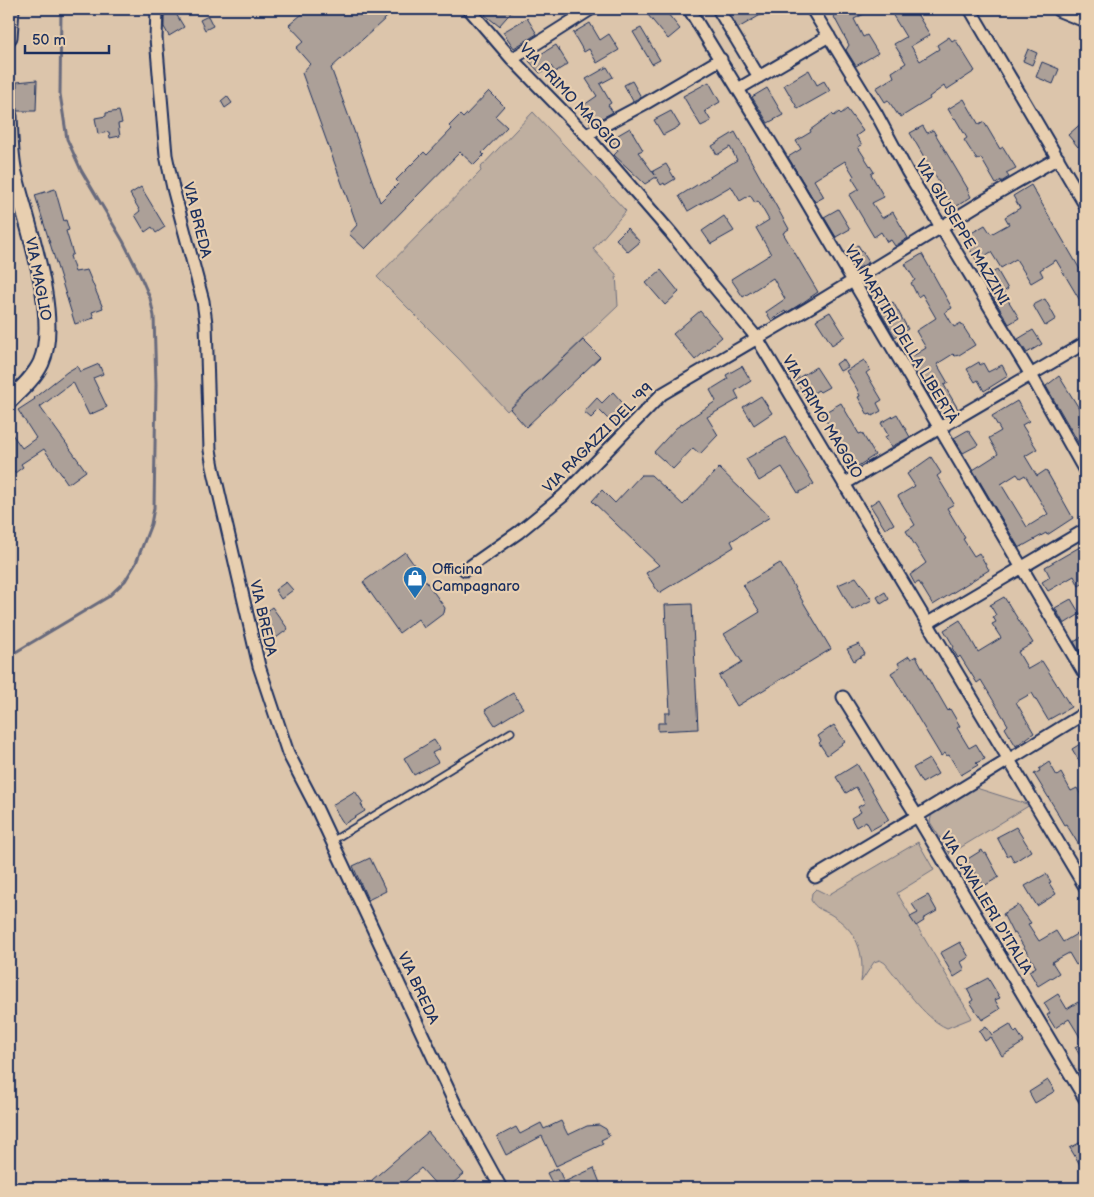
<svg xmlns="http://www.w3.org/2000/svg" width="1094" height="1197" font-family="'Balsamiq Sans',sans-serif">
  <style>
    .green { fill: #bfafa0; stroke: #6d6f7f }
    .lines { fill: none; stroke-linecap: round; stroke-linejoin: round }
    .stream { stroke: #676a7d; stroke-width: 3 }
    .building { fill: #aca098; stroke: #1b2f5e; fill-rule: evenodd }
    .service-casing { stroke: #1b2f5e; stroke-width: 9 }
    .minor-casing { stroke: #1b2f5e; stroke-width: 15 }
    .secondary-casing { stroke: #1b2f5e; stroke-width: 19 }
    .service { stroke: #e8cfb0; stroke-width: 5.5 }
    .minor { stroke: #e8cfb0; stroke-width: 11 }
    .secondary { stroke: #e8cfb0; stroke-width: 15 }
    .labels { text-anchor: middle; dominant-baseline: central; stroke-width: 4.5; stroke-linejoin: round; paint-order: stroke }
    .street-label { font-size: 15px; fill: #1b2f5e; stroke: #e8cfb0 }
    .poi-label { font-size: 15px; fill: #1b2f5e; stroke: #e8cfb0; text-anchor: start }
  </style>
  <rect width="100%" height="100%" fill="#dcc5ab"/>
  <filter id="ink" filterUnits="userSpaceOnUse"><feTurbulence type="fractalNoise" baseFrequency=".02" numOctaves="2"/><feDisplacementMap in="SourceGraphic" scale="10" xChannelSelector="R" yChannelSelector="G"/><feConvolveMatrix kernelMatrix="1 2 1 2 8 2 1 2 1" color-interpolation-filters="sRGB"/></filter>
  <g filter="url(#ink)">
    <path class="green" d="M533,112L626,211L593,249L616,274L618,306L507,411L461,361L377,277L481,171L480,168Z
      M973,787L1030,805L950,854L930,822L932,812Z
      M918,842L934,870L897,893L972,1018L947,1028C923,1018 902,983 885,963L880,960L874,962L861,982C865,952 857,930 830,914C822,910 815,908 811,900L812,893L816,889L828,895Z"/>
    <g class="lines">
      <path class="stream" d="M9,656L108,597L125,581L136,563L151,524L154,508L156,384L154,316L150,298L140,275L123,241L81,170L67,139L60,94L61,9"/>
    </g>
    <path class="building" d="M170,9H173L184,27L169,36L164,27V12Z
      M308,9H396L331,68L380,202L399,183L396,180L424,152L427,155L452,129L449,126L460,115L463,118L489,91L504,106L495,116L507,127L482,153L484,155L474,165L460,152L365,249L349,234L357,225L302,73L310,64L296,48L304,41L289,25Z
      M490,9H514L499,26L485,15Z
      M643,9H664L680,29L668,39Z
      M727,9H771L738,28Z
      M845,9H874L854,19L863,37L867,35L878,53L856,66L846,50L849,45L833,15Z
      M889,9H914L930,35L911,46L920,61L939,49L937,45L949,37L952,41L955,39L975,71L946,90L944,86L929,97L930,99L901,117L899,114L898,115L888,100L885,102L876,88L894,77L892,72L906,63L894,44L906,37Z
      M208,16L213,26L205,30L200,20Z
      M527,18L537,34L514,48L503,32Z
      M590,23L600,40L609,34L619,50L597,63L589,49L584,52L573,33Z
      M641,28L660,60L652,64L633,32Z
      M556,45L568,64L555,72L551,66L540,73L529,61Z
      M1028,49L1037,53L1032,65L1023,61Z
      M1042,62L1059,69L1053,84L1036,77Z
      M607,67L613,77L600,84L611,103L608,105L613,112L591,124L581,107L597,96L586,79Z
      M809,70L817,85L824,81L830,91L798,109L784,85Z
      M37,80L36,111H17V82Z
      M632,81L641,97L633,101L624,85Z
      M709,82L720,102L705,111L711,121L701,126L683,96Z
      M767,88L783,115L768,123L752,97Z
      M227,96L232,103L225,108L221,101Z
      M964,99L979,125L984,122L1000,149L1003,147L1016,168L1006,173L1009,177L1001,182V180L996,184L981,158L977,160L964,140L967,138L955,118L954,119L948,109Z
      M847,109L863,131L856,136L862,145L858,147L874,172L871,174L884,197L872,203L882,218L893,212L908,238L895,246L891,240L887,242L881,232L874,237L849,195L859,189L852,178L854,176L845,161L814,180L824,197L815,202L788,157L801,149L796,141L811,132L810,130L832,114L834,116L839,112L841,114Z
      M119,111L122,123L118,124L120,136L110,138L109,132L98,134L95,118L106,116V113Z
      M671,111L680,126L663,135L654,120Z
      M1085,120V140L1078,147L1068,135Z
      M923,126L927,133L933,130L968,189H967L971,197L954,208L910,133Z
      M630,128L643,150L638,152L655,175L653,171L666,164L675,179L665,185L664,183L661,185L656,177L645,184L614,155L618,151L611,139Z
      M735,132L789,229L783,233L818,292L802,303L786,313L785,311L771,320L766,312L785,299L773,278L743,297L731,279L771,254L756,228L769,220L758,201L755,203L750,195L740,201L731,186L688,211L679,196L737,160L730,147L717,155L712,146Z
      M1031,185L1085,278V309L1056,260L1040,270L1043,276L1031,283L1016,259L1001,268L991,252L977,261L963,238L985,225L991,234L1009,224L1005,217L1020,208L1013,196Z
      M141,187L165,227L156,233L152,227L145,232L135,215L140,211L130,194Z
      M55,189L64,221L66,220L69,230L66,231L73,254L70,256L75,272L87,270L103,308L92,312L94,318L75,324L35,195Z
      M838,209L850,229L836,237L824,217Z
      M724,216L734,231L711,244L702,231Z
      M627,228L640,242L628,252L616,239Z
      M858,245L869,262L855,270L845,253Z
      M922,254L952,308L945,312L954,327L961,323L975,345L959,355L955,356L953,354L937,364L948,383L944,385L958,409L942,418L908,359L926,348L916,331L936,318L922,294L918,297L911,283L915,280L905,264Z
      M661,270L679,292L665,305L646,283Z
      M997,270L1008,289L1003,292L1019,318L1009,324L982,279Z
      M877,283L889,304L893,302L908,329L895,337L867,289Z
      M1045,299L1056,319L1045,326L1033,305Z
      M700,311L722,337L695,360L673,334Z
      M830,312L845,336L832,345L816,320Z
      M1033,330L1042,344L1027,353L1018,339Z
      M583,340L600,357L526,427L510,409Z
      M843,359L848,367L840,371L836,364Z
      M864,360L870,370L866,373L882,400L877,403L881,411L872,416L871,414L868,415L858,397L860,396L857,389L846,371Z
      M979,362L980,365L983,363L988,372L1002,365L1008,376L984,391L978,380L975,382L967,369Z
      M99,364L103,374L93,378L107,407L89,415L73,382L40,407L86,471L68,484L44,449L21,464L23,467L15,473L9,465V430L22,448L36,438L18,410L35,399L34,398L67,372L77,366L80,372Z
      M742,366L751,381L735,391L739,399L707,417L718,435L700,454L693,448L673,469L654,452L676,428L716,401L710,390L728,379L726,375Z
      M816,367L829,387L820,392L818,390L807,398L795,380Z
      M1059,376L1085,418V454L1046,386Z
      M613,392L628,409L613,424L599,410L591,418L584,412L597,398L602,403Z
      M761,396L772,413L754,425L743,407Z
      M1017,401L1029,421L1022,425L1037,449L1025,456L1037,476L1046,470L1073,518L1047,535L1046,533L1019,548L973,470L998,454L989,438L1001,431L992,416ZM1017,474L1020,478L1025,475L1048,514L1027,527L1001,484Z
      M841,403L859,434L862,433L875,455L855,468L822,414Z
      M897,414L910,437L891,447L885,437L888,435L881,423Z
      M968,430L978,445L963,453L954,438Z
      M785,437L814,484L798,493L782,467L759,481L746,459Z
      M931,457L941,473L937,476L954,504L947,508L965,538L963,539L974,556L979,553L989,570L933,605L919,582L915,584L910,575L926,563L906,531L915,525L898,496L915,486L907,474Z
      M719,468L770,517L731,541L734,547L659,593L646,573L659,565L592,501L602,490L615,503L641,475H651L683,505Z
      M879,499L894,524L885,529L870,505Z
      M1085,544V582L1079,586L1074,576L1048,591L1042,582L1050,577L1045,567Z
      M405,552L445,608L444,613L424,628L418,619L399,633L363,582Z
      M780,563L831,649L737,706L719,676L742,662L724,634L760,612L743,585Z
      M856,577L872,600L852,610L838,585Z
      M286,582L293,590L281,599L275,590Z
      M885,592L889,599L881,604L877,597Z
      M1004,597L1033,643L1018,652L1028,669L1042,661L1071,707L1048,720L1032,693L1016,702L1034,733L1016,746L1005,728L1008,725L981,680L977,683L960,656L958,658L952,648L954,647L944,630L960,620L978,652L1001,638L992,624L996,622L993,617L996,615L990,605Z
      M1071,599L1080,614L1064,624L1055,608Z
      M692,604L698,729L658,731V723H665V713H670L665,605Z
      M272,607L288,629L276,638L269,629L266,631L257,618Z
      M1085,635V660L1074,642Z
      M859,644L865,654L854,661L847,649Z
      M909,656L911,659L916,656L936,693L937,692L948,711L950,709L960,726L957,728L969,748L976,744L985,759L976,763L978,765L961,775L949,755L947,756L945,753L941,756L891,673L900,667L898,663Z
      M513,693L523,708L495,725L485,710Z
      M834,725L845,742L827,755L819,743L821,741L818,736Z
      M434,740L440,749L432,753L438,762L414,775L404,758Z
      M1085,741V771L1072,749Z
      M929,759L938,774L922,783L913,768Z
      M1049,762L1057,776L1061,773L1071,791L1077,788L1085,802V855L1066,824L1064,825L1057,813H1058L1034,774L1040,771L1039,769Z
      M857,764L889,820L871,830L866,821L856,827L851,818L861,812L858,807L865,803L856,787L846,793L836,777Z
      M355,791L363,803L361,804L365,811L344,824L332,805Z
      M1016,827L1031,851L1014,862L1010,854L1007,856L997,837Z
      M982,850L984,854L986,853L999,877L984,886L966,860Z
      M370,858L386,891L368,900L353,866Z
      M1046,874L1051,882L1049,883L1056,894L1037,906L1025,886Z
      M928,895L937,911L923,919L924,921L916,926L910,917L918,913L912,904Z
      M1018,905L1031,923L1028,924L1039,941L1056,931L1063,942L1085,929V960L1076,965L1069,953L1052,962L1059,973L1038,986L1029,971L1036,967L1019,939L1015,933L1013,934L1003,914Z
      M960,942L969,957L961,962L965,970L954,977L940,953Z
      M988,978L1000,998L995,1000L1000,1009L982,1020L970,1002L973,1000L967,989Z
      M1058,994L1067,1009L1078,1002L1085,1013V1064L1075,1047L1083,1042L1069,1019L1055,1028L1047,1015L1050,1013L1044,1003Z
      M1010,1024L1015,1033L1017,1031L1024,1042L1002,1056L991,1037L985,1041L979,1031L986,1026L992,1035Z
      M1048,1080L1055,1091L1035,1103L1029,1092Z
      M561,1121L568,1135L587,1126L599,1125L606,1129L609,1136L601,1140L603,1144L556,1166L542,1136L506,1155L497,1137L516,1127L520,1134L541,1123L544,1129Z
      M428,1132L464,1174L447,1188H439L421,1168L398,1188H379L372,1180Z
      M1081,1142L1085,1149V1173L1070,1148Z
      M558,1168L564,1182L594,1168L602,1188H551L554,1187L547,1173Z"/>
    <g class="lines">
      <g class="service-casing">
        <path id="service" d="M332,841L511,732"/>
      </g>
      <g class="minor-casing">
        <path id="minor" d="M157,9L156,38L166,155L173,188L203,301L206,323L210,450L213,467L259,666L288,753L314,803L457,1108L501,1188
          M469,9L512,59L586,135L671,233L710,282L757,338L1085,887
          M689,9L799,189L1085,675
          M718,9L759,77
          M812,9L877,115L907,171L1031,375L1085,471
          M970,9L1085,205
          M512,59L591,9
          M738,89L829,36
          M586,135L646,103L721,59
          M844,484L1085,343
          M465,570L519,532L563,496L662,394L807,309L987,199L1058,158
          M928,623L1085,530
          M1085,713L917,816L1085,1099
          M815,877L917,816L843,697"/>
      </g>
      <g class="secondary-casing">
        <path id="secondary" d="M1060,9L1085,19
          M9,37L11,9
          M9,116C10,135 10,155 14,173C26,222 61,317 41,363C34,378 20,390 9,401"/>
      </g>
      <use href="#service" class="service"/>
      <use href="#minor" class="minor"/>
      <use href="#secondary" class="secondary"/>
    </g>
  </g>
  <defs>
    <g id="shop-pin" transform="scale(1.25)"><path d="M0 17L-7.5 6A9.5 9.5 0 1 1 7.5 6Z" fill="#1f6fb2" stroke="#e8cfb0"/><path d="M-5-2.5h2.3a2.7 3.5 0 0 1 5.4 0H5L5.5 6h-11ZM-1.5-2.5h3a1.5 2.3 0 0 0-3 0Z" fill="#fff"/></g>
  </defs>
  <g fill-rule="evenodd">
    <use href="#shop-pin" x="415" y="578"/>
  </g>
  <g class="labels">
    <g class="street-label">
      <text transform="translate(570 97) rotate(47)">VIA PRIMO MAGGIO</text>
      <text transform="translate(197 220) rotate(76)">VIA BREDA</text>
      <text transform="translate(962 232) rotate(59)">VIA GIUSEPPE MAZZINI</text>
      <text transform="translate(38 279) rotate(79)">VIA MAGLIO</text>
      <text transform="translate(901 334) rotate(59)">VIA MARTIRI DELLA LIBERTÀ</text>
      <text transform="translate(822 417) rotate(59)">VIA PRIMO MAGGIO</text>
      <text transform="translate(598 438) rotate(-45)">VIA RAGAZZI DEL '99</text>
      <text transform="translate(263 618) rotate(77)">VIA BREDA</text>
      <text transform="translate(986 903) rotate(59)">VIA CAVALIERI D'ITALIA</text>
      <text transform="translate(418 988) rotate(65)">VIA BREDA</text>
    </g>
    <g class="poi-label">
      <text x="432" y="569">Officina<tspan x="432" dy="17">Campagnaro</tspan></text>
    </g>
  </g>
  <rect width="1094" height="1197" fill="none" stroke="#e8cfb0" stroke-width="30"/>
  <rect x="15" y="15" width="1064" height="1167" fill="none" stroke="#1b2f5e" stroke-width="2" filter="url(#ink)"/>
  <path d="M25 45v8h84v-8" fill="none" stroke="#1b2f5e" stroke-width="2.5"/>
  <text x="32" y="45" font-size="15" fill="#1b2f5e" stroke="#e8cfb0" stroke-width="4" paint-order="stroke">50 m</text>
</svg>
